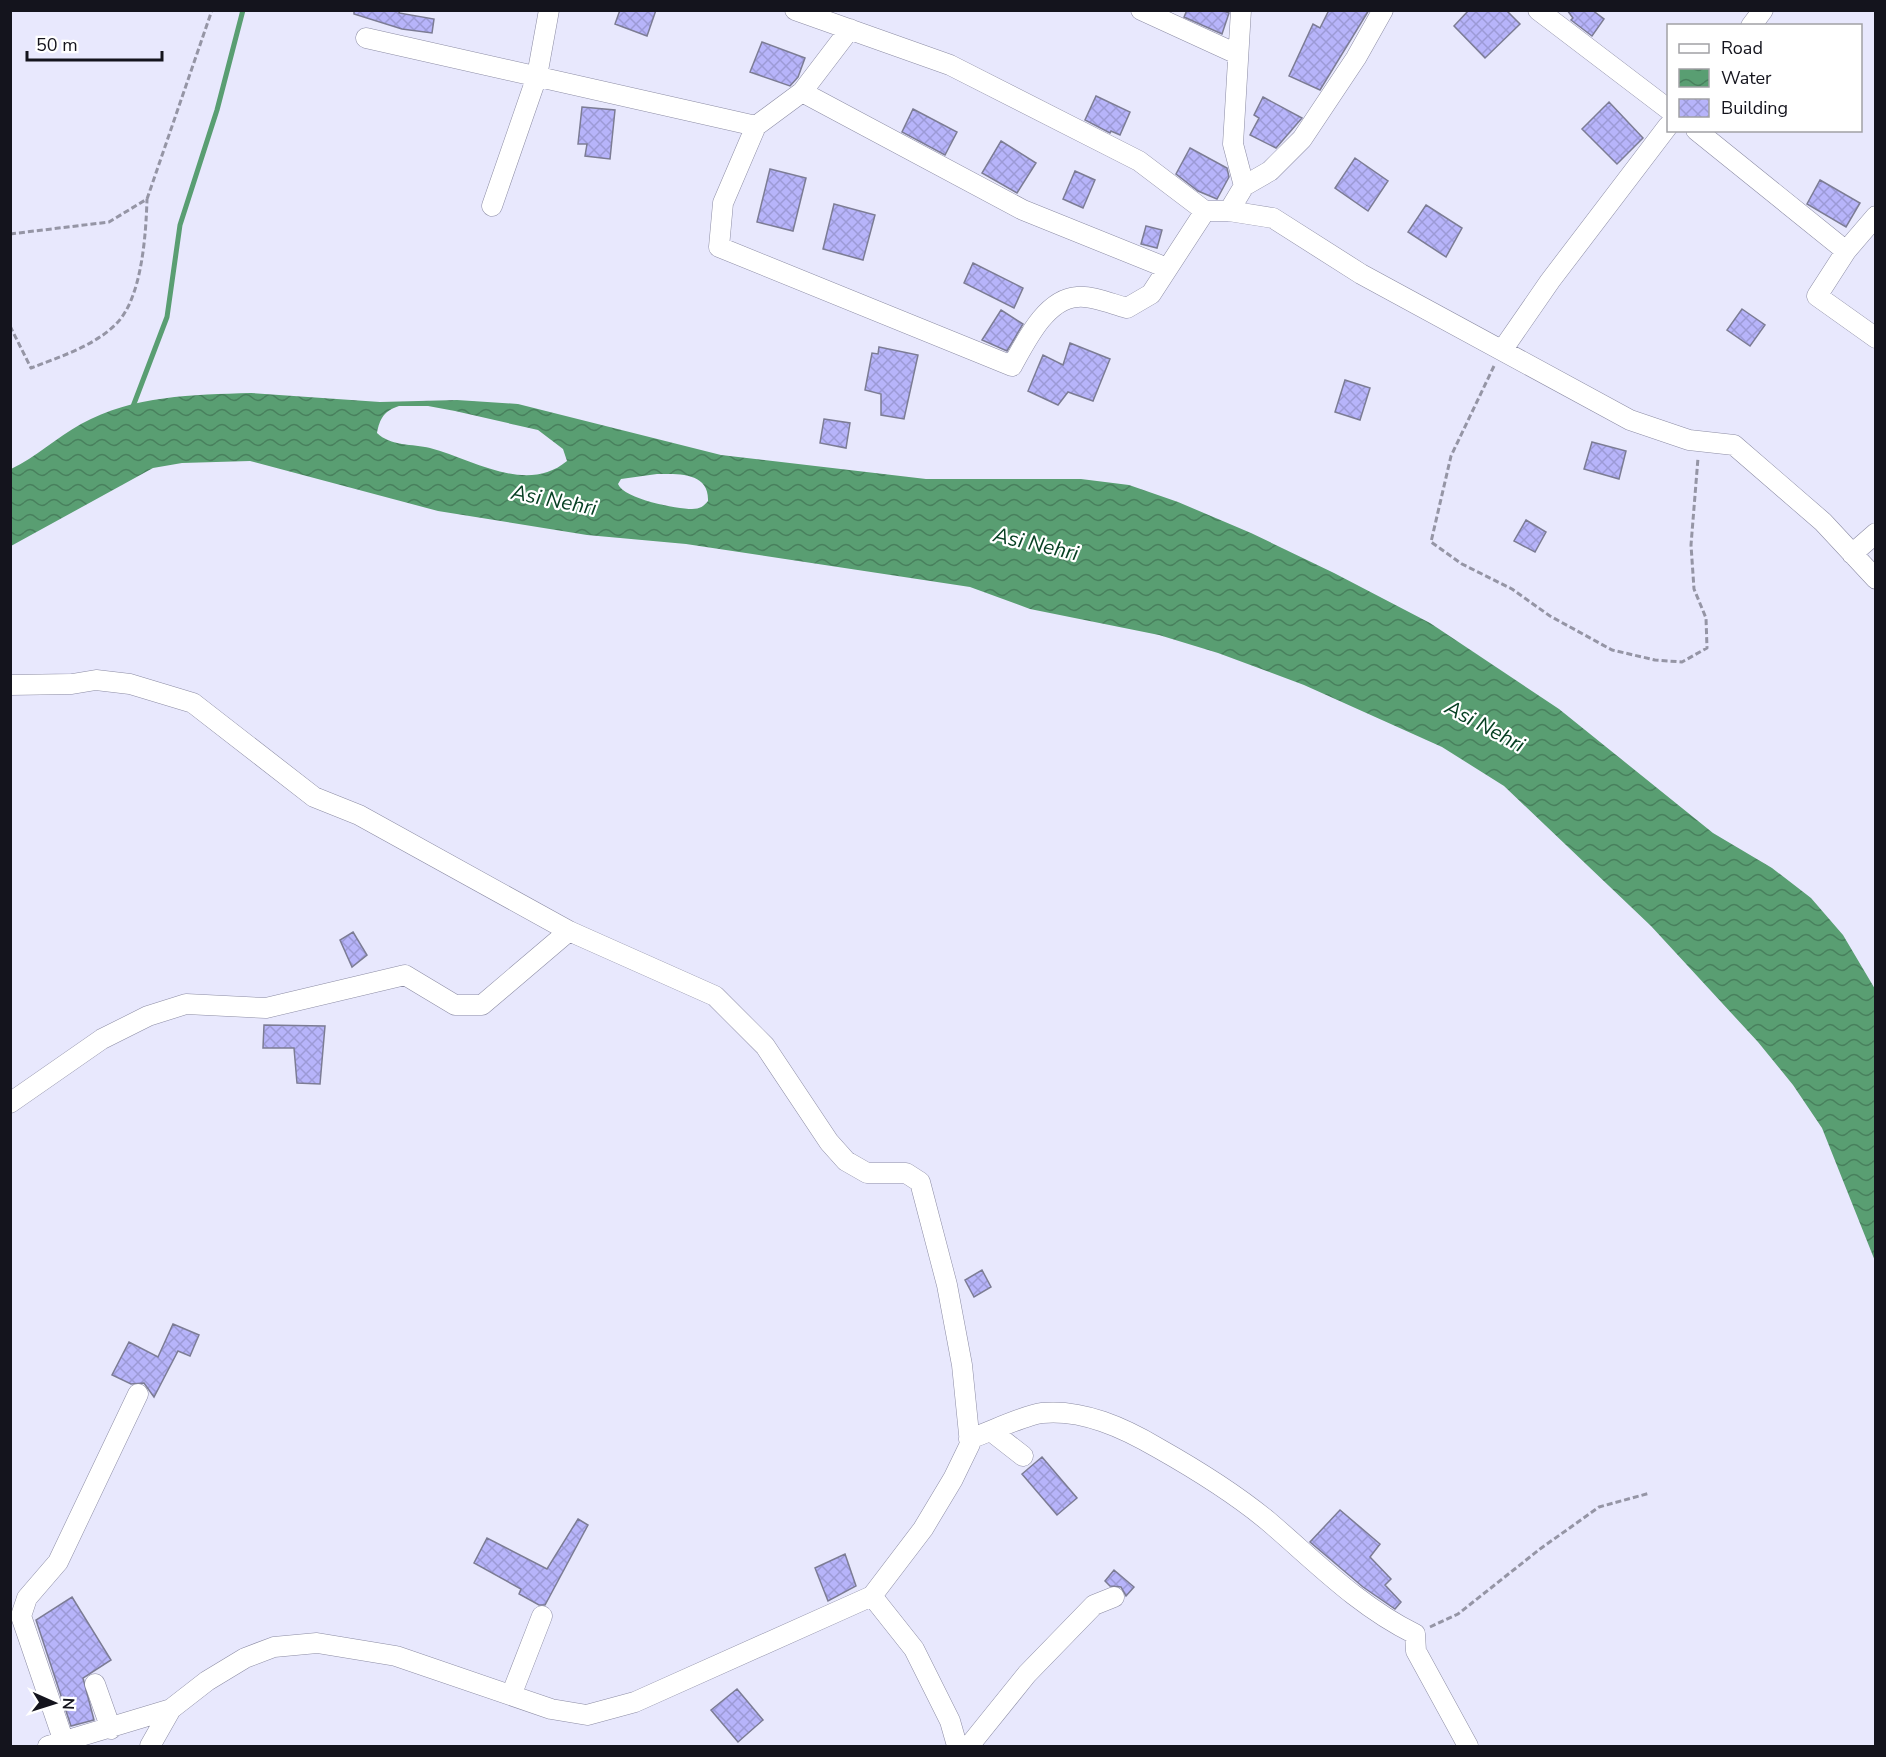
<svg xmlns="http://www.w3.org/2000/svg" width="1886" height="1757" font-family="'Nunito Sans',sans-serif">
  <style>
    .water { fill: url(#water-waves); fill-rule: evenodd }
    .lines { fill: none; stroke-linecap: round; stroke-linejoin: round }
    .stream { stroke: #599e72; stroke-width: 5 }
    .building { fill: url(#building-cross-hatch); stroke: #7c7c94; stroke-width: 1.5 }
    .minor-casing { stroke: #8c8ca4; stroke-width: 21 }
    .path { stroke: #9595a5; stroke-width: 3; stroke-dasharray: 6 3; stroke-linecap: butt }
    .minor { stroke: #fff; stroke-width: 20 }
    .labels { text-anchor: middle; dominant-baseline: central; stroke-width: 4.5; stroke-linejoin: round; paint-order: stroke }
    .water-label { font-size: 21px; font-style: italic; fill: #074023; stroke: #fff }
  </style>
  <defs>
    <pattern id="water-waves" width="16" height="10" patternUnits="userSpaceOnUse" patternTransform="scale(1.5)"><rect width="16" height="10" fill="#599e72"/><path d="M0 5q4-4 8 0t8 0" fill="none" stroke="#48805d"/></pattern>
    <pattern id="building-cross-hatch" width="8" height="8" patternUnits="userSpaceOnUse" patternTransform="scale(1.5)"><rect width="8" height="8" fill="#b7b4fa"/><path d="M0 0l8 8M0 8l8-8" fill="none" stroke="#9c9ad6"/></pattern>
  </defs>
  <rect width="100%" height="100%" fill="#e8e8fd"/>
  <path class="water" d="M251,393L380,402L457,400L518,404L721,455L926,479H1081L1129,485L1178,502L1251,533L1334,573L1430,623L1559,709L1713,833L1772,868L1811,898L1843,935L1875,989V1261L1822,1128L1793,1085L1758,1042L1651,926L1504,786L1442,747L1304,685L1218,653L1159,635L1030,609L970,587L686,544L587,535L438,511L250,461L182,463L153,468L11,546V469C36,457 56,438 81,424C134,395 192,395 251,393ZM399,406H428L455,411L538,430L563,449L567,461C526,495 473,459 430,448C413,444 390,446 377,433C380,418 384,411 399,406ZM657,474C679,474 709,472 708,501C704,506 700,509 692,509C677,509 624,499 618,484L621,479Z"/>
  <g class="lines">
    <path class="stream" d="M132,409L167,317L180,225L217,110L243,10"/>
  </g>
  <path class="building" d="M354,10H400L399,13L434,19L432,33L402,29L354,14Z
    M620,10H656L647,36L615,24Z
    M1187,10H1221L1229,13L1222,34L1184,17Z
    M1329,10H1369L1320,90L1289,76L1313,24L1320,28Z
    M1469,10H1506L1520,24L1485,58L1454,26Z
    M1567,10H1592L1604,19L1592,36L1571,20L1573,18Z
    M762,42L805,58L798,77L790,86L750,72Z
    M1096,96L1130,112L1120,135L1111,131L1110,133L1085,120Z
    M1263,97L1302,118L1276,148L1250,135L1259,118L1254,115Z
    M1609,102L1643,138L1617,164L1582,129Z
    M582,107L615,110L610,159L585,156L587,144H578Z
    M913,109L957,132L945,155L902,132Z
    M1001,141L1036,163L1017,193L982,173Z
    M1190,148L1227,168L1229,177L1217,199L1198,191L1176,174Z
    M1355,158L1388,181L1368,211L1335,188Z
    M770,169L806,178L793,231L757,222Z
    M1075,171L1095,180L1083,208L1063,199Z
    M1820,180L1860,203L1846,227L1807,204Z
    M834,204L875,215L863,260L823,249Z
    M1426,205L1462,228L1446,257L1408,232Z
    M1146,226L1162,230L1157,248L1141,244Z
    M973,263L1023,288L1014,308L964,283Z
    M1742,309L1765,325L1750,346L1727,330Z
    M1001,310L1023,324L1007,351L982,340Z
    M1070,343L1110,359L1093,401L1068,392L1058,405L1028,391L1043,355L1063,365Z
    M879,347L918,355L904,419L881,415V394L865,390L872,353L878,354Z
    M1345,380L1370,388L1360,420L1335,412Z
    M824,419L850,423L846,448L820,443Z
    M1592,442L1626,451L1619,479L1584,469Z
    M1526,520L1546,532L1535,552L1514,541Z
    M353,932L367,955L352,967L340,940Z
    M264,1025L325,1026L320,1084L297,1083L294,1048H263Z
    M982,1270L991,1287L974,1297L965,1280Z
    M173,1324L199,1335L190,1356L178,1351L154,1397L144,1383L131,1384L112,1375L129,1342L158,1357Z
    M1042,1457L1077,1498L1057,1515L1022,1474Z
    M1340,1510L1380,1544L1370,1557L1391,1579L1385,1585L1401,1602L1395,1609L1363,1587L1310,1542Z
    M578,1519L588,1525L545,1605H539L519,1594L521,1589L474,1563L487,1538L547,1569Z
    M845,1554L856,1586L828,1601L815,1568Z
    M1114,1570L1134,1587L1126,1596L1121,1587L1110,1586L1105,1581Z
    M72,1597L111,1660L83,1678L94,1720L71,1726L36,1620Z
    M737,1689L763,1720L738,1742L711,1710Z"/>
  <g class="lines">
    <g class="minor-casing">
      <path id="minor" d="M795,10L950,65L1139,161L1205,211
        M1141,10L1237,54
        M1538,10L1668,109
        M1751,26L1763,10
        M850,29L802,92L756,126L723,203L719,247L1012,366C1026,341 1046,299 1077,297C1091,295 1112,304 1127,308L1151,294L1205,211H1229L1244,186L1233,144L1241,10
        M366,38L756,126
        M802,92L1023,210L1167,268
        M1696,130L1846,251L1876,216
        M1244,186L1270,171L1302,139L1356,58L1383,10
        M492,206L537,76L549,10
        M1229,211L1273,218L1361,274L1630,420L1689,440L1734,445L1823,522L1876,579
        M1846,251L1817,296L1876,338
        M1503,349L1550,281L1668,126
        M1852,554L1876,533
        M10,685L72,684L96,680L130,684L193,703L314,797L359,815L569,931L715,996L765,1046L829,1142L846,1161L867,1173H906L920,1182L947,1285L962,1365L970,1444L953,1479L923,1529L872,1596L635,1702L587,1715L551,1709L396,1656L317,1643L274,1647L245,1658L207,1681L171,1709L48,1746
        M10,1103L102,1039L148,1016L186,1004L266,1008L405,975L455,1005H482L569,931
        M991,1431L1023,1456
        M969,1439C988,1433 1024,1415 1042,1413C1083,1409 1124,1428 1158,1448C1197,1470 1233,1492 1268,1521C1316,1562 1358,1606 1415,1634L1416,1651L1468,1746
        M872,1596L914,1649L950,1721L956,1742L962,1746
        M95,1684L111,1729
        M512,1693L542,1616
        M64,1742L21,1616L27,1598L58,1562L138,1394
        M150,1746L171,1709
        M969,1746L1027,1674L1094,1605L1114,1597"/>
    </g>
    <path class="path" d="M10,234L109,222L147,199L212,10
      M10,326L31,368C59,357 95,346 117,323C142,297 146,234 147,199
      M1494,366L1451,456L1431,542L1462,564L1512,589L1550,616L1612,650L1655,660L1682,662L1707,648L1706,618L1694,589L1691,545L1698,458
      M1430,1627L1458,1614L1540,1549L1599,1507L1650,1493"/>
    <use href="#minor" class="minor"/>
  </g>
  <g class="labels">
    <g class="water-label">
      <text transform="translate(554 500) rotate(11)">Asi Nehri</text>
      <text transform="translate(1036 544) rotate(13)">Asi Nehri</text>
      <text transform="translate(1485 726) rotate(28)">Asi Nehri</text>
    </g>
  </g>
  <rect width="1886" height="1757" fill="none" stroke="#14141d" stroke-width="24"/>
  <rect x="1667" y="24" width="195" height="108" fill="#ffffff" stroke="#a1a1a5" stroke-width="1.5"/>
  <rect x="1679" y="44" width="30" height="9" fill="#ffffff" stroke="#a1a1a5" stroke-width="1.5"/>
  <text x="1721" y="54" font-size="18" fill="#14141d">Road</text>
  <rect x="1679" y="69" width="30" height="18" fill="url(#water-waves)" stroke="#a1a1a5" stroke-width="1.5"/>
  <text x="1721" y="84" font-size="18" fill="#14141d">Water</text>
  <rect x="1679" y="99" width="30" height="18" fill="url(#building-cross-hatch)" stroke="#a1a1a5" stroke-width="1.5"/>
  <text x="1721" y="114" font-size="18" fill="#14141d">Building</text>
  <g transform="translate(54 1703) rotate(93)" stroke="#ffffff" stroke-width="4.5" paint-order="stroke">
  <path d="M0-4.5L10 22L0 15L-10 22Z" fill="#14141d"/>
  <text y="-9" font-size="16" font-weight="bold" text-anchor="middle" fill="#14141d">N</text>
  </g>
  <path d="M27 51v9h135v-9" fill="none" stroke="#14141d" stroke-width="3"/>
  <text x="36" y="51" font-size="18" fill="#14141d" stroke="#ffffff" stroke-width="4.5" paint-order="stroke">50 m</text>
</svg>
